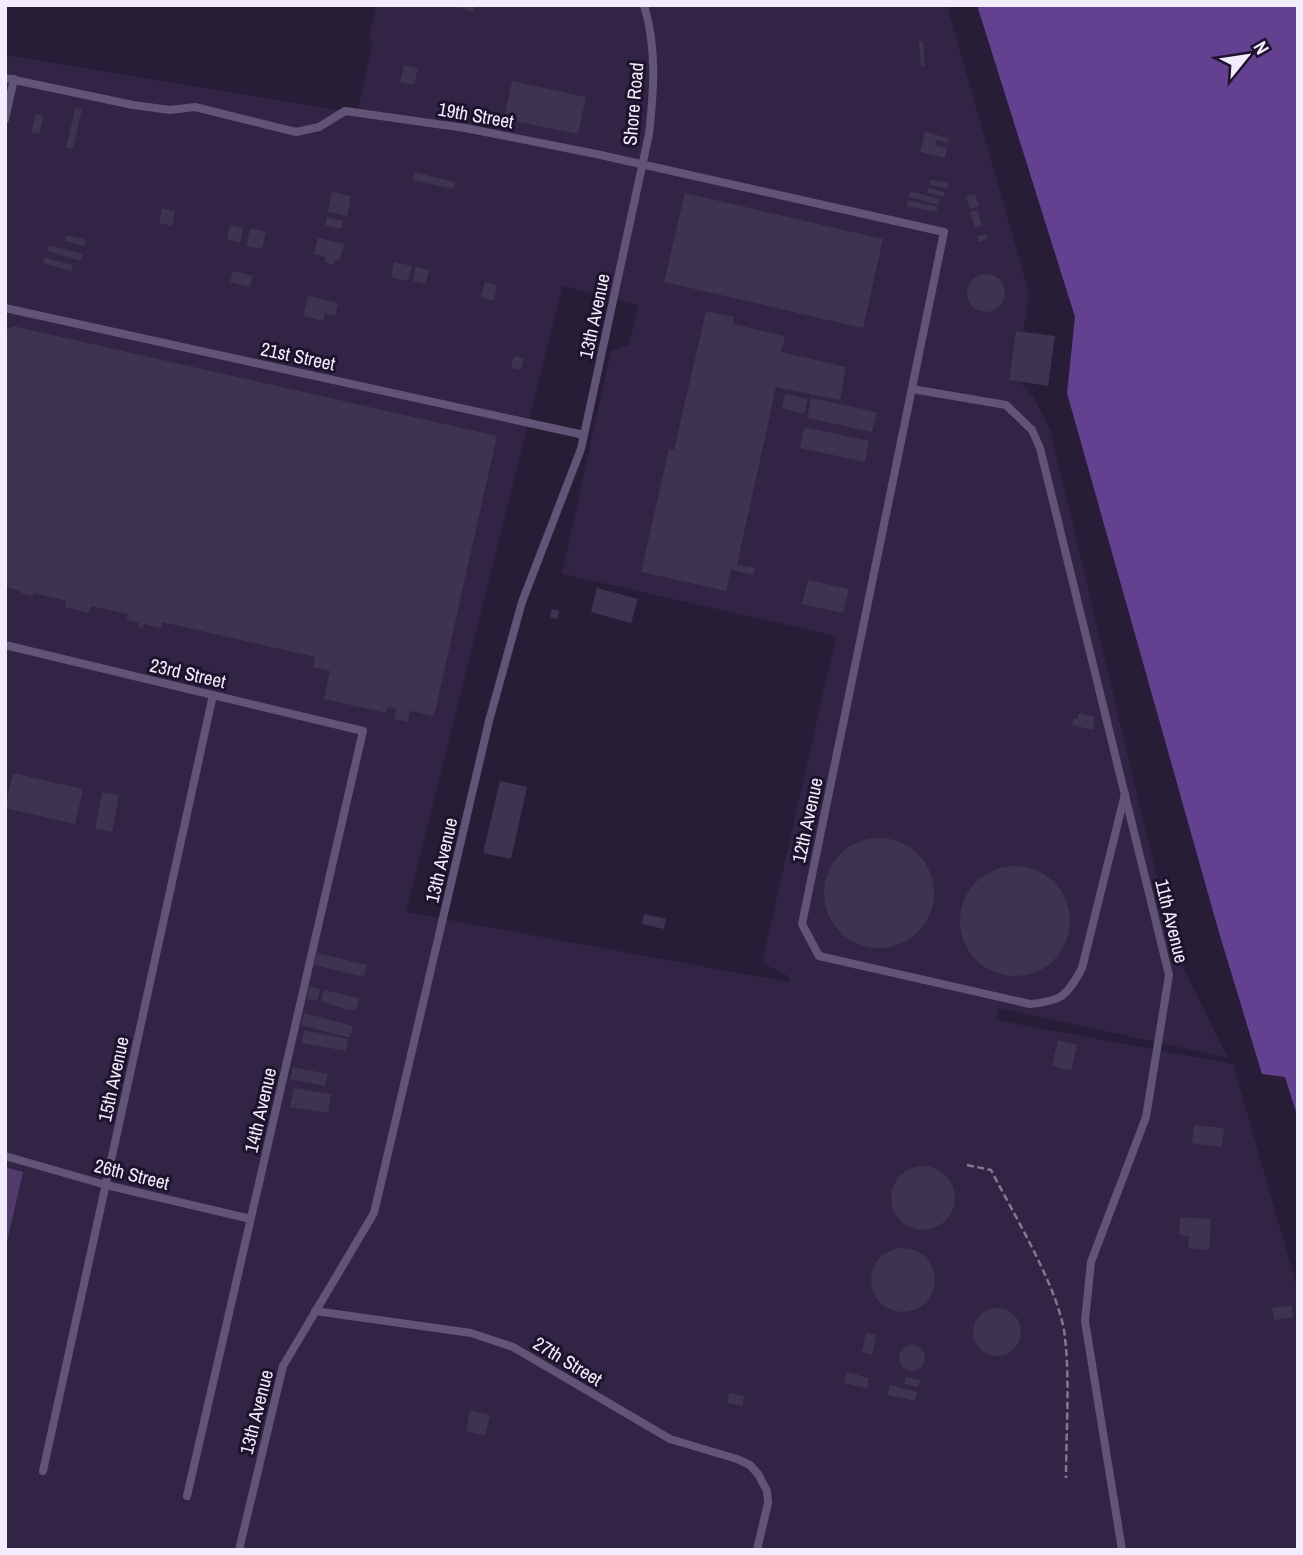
<svg xmlns="http://www.w3.org/2000/svg" width="1303" height="1555" font-family="'Archivo Narrow',sans-serif">
  <style>
    .built { fill: #312444; fill-rule: evenodd }
    .green { fill: #4f3b6c }
    .water { fill: #644090 }
    .building { fill: #3e344f }
    .lines { fill: none; stroke-linecap: round; stroke-linejoin: round }
    .path { stroke: #82798f; stroke-width: 2.5; stroke-dasharray: 7 3.5; stroke-linecap: butt }
    .lane { stroke: #615476; stroke-width: 8 }
    .labels { text-anchor: middle; dominant-baseline: central; stroke-width: 6; stroke-linejoin: round; paint-order: stroke }
    .street-label { font-size: 19px; fill: #f2ecfd; stroke: #1e132c }
  </style>
  <rect width="100%" height="100%" fill="#271d36"/>
  <path class="built" d="M376,5H947L1025,278L1029,298L1023,332L1055,336L1021,382L1034,398L1050,429L1174,949L1228,1058L999,1008L996,1020L1233,1064L1298,1290V1550H5V55L357,113L373,41L369,39ZM563,286L638,305L629,345L611,351L562,574L836,636L762,963L788,976L789,982L406,912Z"/>
  <path class="green" d="M5,1167L23,1172L5,1250Z"/>
  <path class="water" d="M977,5H1298V1118L1285,1077L1262,1074L1220,936L1067,393L1075,317Z"/>
  <path class="building" d="M449,5H475L474,12Z
    M919,41H923L925,66L921,67Z
    M404,65L418,68L414,85L400,82Z
    M512,81L586,97L578,134L504,119Z
    M75,108L82,109L73,149L66,148Z
    M36,114L44,116L39,134L31,132Z
    M925,132L949,138L948,143L936,140L935,145L947,148L945,158L920,152Z
    M414,172L455,182L453,189L412,180Z
    M930,180L948,183L947,188L930,185Z
    M928,188L945,192L944,197L927,193Z
    M910,191L940,199L939,205L909,197Z
    M332,192L351,196L347,216L328,212Z
    M685,193L883,239L863,328L664,282Z
    M975,194L979,206L970,209L966,196Z
    M908,200L938,207L936,212L906,206Z
    M162,208L175,211L172,226L159,223Z
    M977,210L982,225L975,228L970,212Z
    M327,217L343,221L341,229L325,225Z
    M230,225L243,228L240,243L227,240Z
    M250,228L266,232L262,249L246,246Z
    M986,234L987,239L978,242L977,236Z
    M66,235L86,240L85,246L65,241Z
    M318,238L344,244L340,260L335,259L334,265L324,262L326,257L314,254Z
    M49,245L83,254L81,261L47,251Z
    M45,258L73,265L71,271L43,263Z
    M394,262L412,266L408,281L391,277Z
    M416,267L429,270L426,284L413,281Z
    M233,271L253,276L250,287L230,282Z
    M967 293a19 19 0 1 1 38 0a19 19 0 1 1-38 0Z
    M485,282L497,285L494,301L481,297Z
    M308,296L338,303L335,316L325,313L323,321L303,316Z
    M706,311L734,317L733,324L785,336L781,352L846,367L840,400L776,387L737,565L755,568L753,575L731,570L726,591L641,572L669,449L674,450Z
    M13,326L497,436L434,716L410,711L408,722L394,719L396,709L387,707L386,713L324,699L330,671L313,667L315,657L162,622L161,628L144,624L143,628L138,627L139,623L126,620L128,614L91,606L89,613L65,607L66,601L34,593L33,596L21,593V591L5,587V330Z
    M1016,331L1055,336L1048,386L1009,380Z
    M514,356L524,358L521,370L511,368Z
    M785,394L808,399L804,414L782,408Z
    M811,398L877,412L872,432L807,418Z
    M804,427L869,441L865,462L800,448Z
    M808,580L849,589L843,613L802,604Z
    M597,588L638,599L631,623L591,612Z
    M552,609L559,611L557,619L550,617Z
    M1079,713L1094,717L1093,730L1072,725L1074,718L1077,719Z
    M13,773L83,789L75,824L5,808Z
    M500,781L527,787L511,859L483,853Z
    M102,792L119,795L112,832L95,829Z
    M824 893a55 55 0 1 1 110 0a55 55 0 1 1-110 0Z
    M960 921a55 55 0 1 1 110 0a55 55 0 1 1-110 0Z
    M644,914L666,919L664,929L642,924Z
    M317,953L367,965L364,977L314,965Z
    M309,986L320,989L317,1001L307,999Z
    M324,990L359,998L356,1010L351,1009V1011L321,1001Z
    M304,1013L353,1026L350,1038L301,1025Z
    M304,1030L348,1039L346,1051L302,1043Z
    M1058,1040L1077,1045L1071,1071L1052,1066Z
    M293,1067L328,1074L325,1086L290,1079Z
    M294,1088L331,1094L328,1113L290,1107Z
    M1194,1125L1224,1128L1222,1147L1192,1143Z
    M891 1198a32 32 0 1 1 64 0a32 32 0 1 1-64 0Z
    M1180,1217L1211,1219L1209,1250L1188,1248L1189,1236L1179,1235Z
    M871 1280a32 32 0 1 1 64 0a32 32 0 1 1-64 0Z
    M1292,1305L1293,1317L1274,1320L1272,1308Z
    M973 1332a24 24 0 1 1 48 0a24 24 0 1 1-48 0Z
    M866,1333L876,1335L872,1355L862,1352Z
    M899 1358a13 13 0 1 1 26 0a13 13 0 1 1-26 0Z
    M847,1372L869,1378L867,1388L844,1383Z
    M906,1377L920,1380L918,1387L904,1384Z
    M890,1385L917,1392L915,1401L887,1395Z
    M729,1393L744,1396L742,1406L727,1403Z
    M470,1410L490,1415L485,1436L466,1431Z"/>
  <g class="lines">
    <path class="path" d="M967,1165L991,1170C1013,1213 1061,1292 1065,1338C1070,1382 1066,1433 1066,1478"/>
    <path class="lane" d="M5,78L133,105L170,110L195,107L296,132L319,127L345,111L465,128L596,154L944,232L802,924L819,956L1030,1004C1062,1001 1067,996 1082,968L1125,794
      M5,119L14,79
      M5,308L584,435
      M912,389L1006,405L1032,430L1040,448L1169,975L1146,1117L1091,1262L1085,1321L1122,1550
      M5,645L363,731L187,1496
      M5,1156L106,1185L251,1219
      M315,1311L471,1333L513,1347L670,1439L737,1459L750,1465L758,1474L767,1491L768,1503L757,1550
      M43,1471L213,695
      M239,1550L283,1366L374,1213L489,721L522,602L581,449L649,134C654,90 657,48 644,5"/>
  </g>
  <g class="labels">
    <g class="street-label">
      <text transform="translate(633 104) rotate(-85)">Shore Road</text>
      <text transform="translate(476 115) rotate(10)">19th Street</text>
      <text transform="translate(594 316) rotate(-78)">13th Avenue</text>
      <text transform="translate(298 356) rotate(12)">21st Street</text>
      <text transform="translate(188 673) rotate(13)">23rd Street</text>
      <text transform="translate(807 820) rotate(-78)">12th Avenue</text>
      <text transform="translate(441 860) rotate(-77)">13th Avenue</text>
      <text transform="translate(1172 921) rotate(76)">11th Avenue</text>
      <text transform="translate(113 1079) rotate(-78)">15th Avenue</text>
      <text transform="translate(260 1110) rotate(-77)">14th Avenue</text>
      <text transform="translate(132 1174) rotate(14)">26th Street</text>
      <text transform="translate(568 1361) rotate(31)">27th Street</text>
      <text transform="translate(256 1412) rotate(-76)">13th Avenue</text>
    </g>
  </g>
  <rect width="1303" height="1555" fill="none" stroke="#f2ecfd" stroke-width="14"/>
  <g transform="translate(1247 56) rotate(60)" stroke="#1e132c" stroke-width="5" paint-order="stroke">
  <path d="M0-5L12 26L0 18L-12 26Z" fill="#f2ecfd"/>
  <text y="-10" font-size="19" font-weight="bold" text-anchor="middle" fill="#f2ecfd">N</text>
  </g>
</svg>
